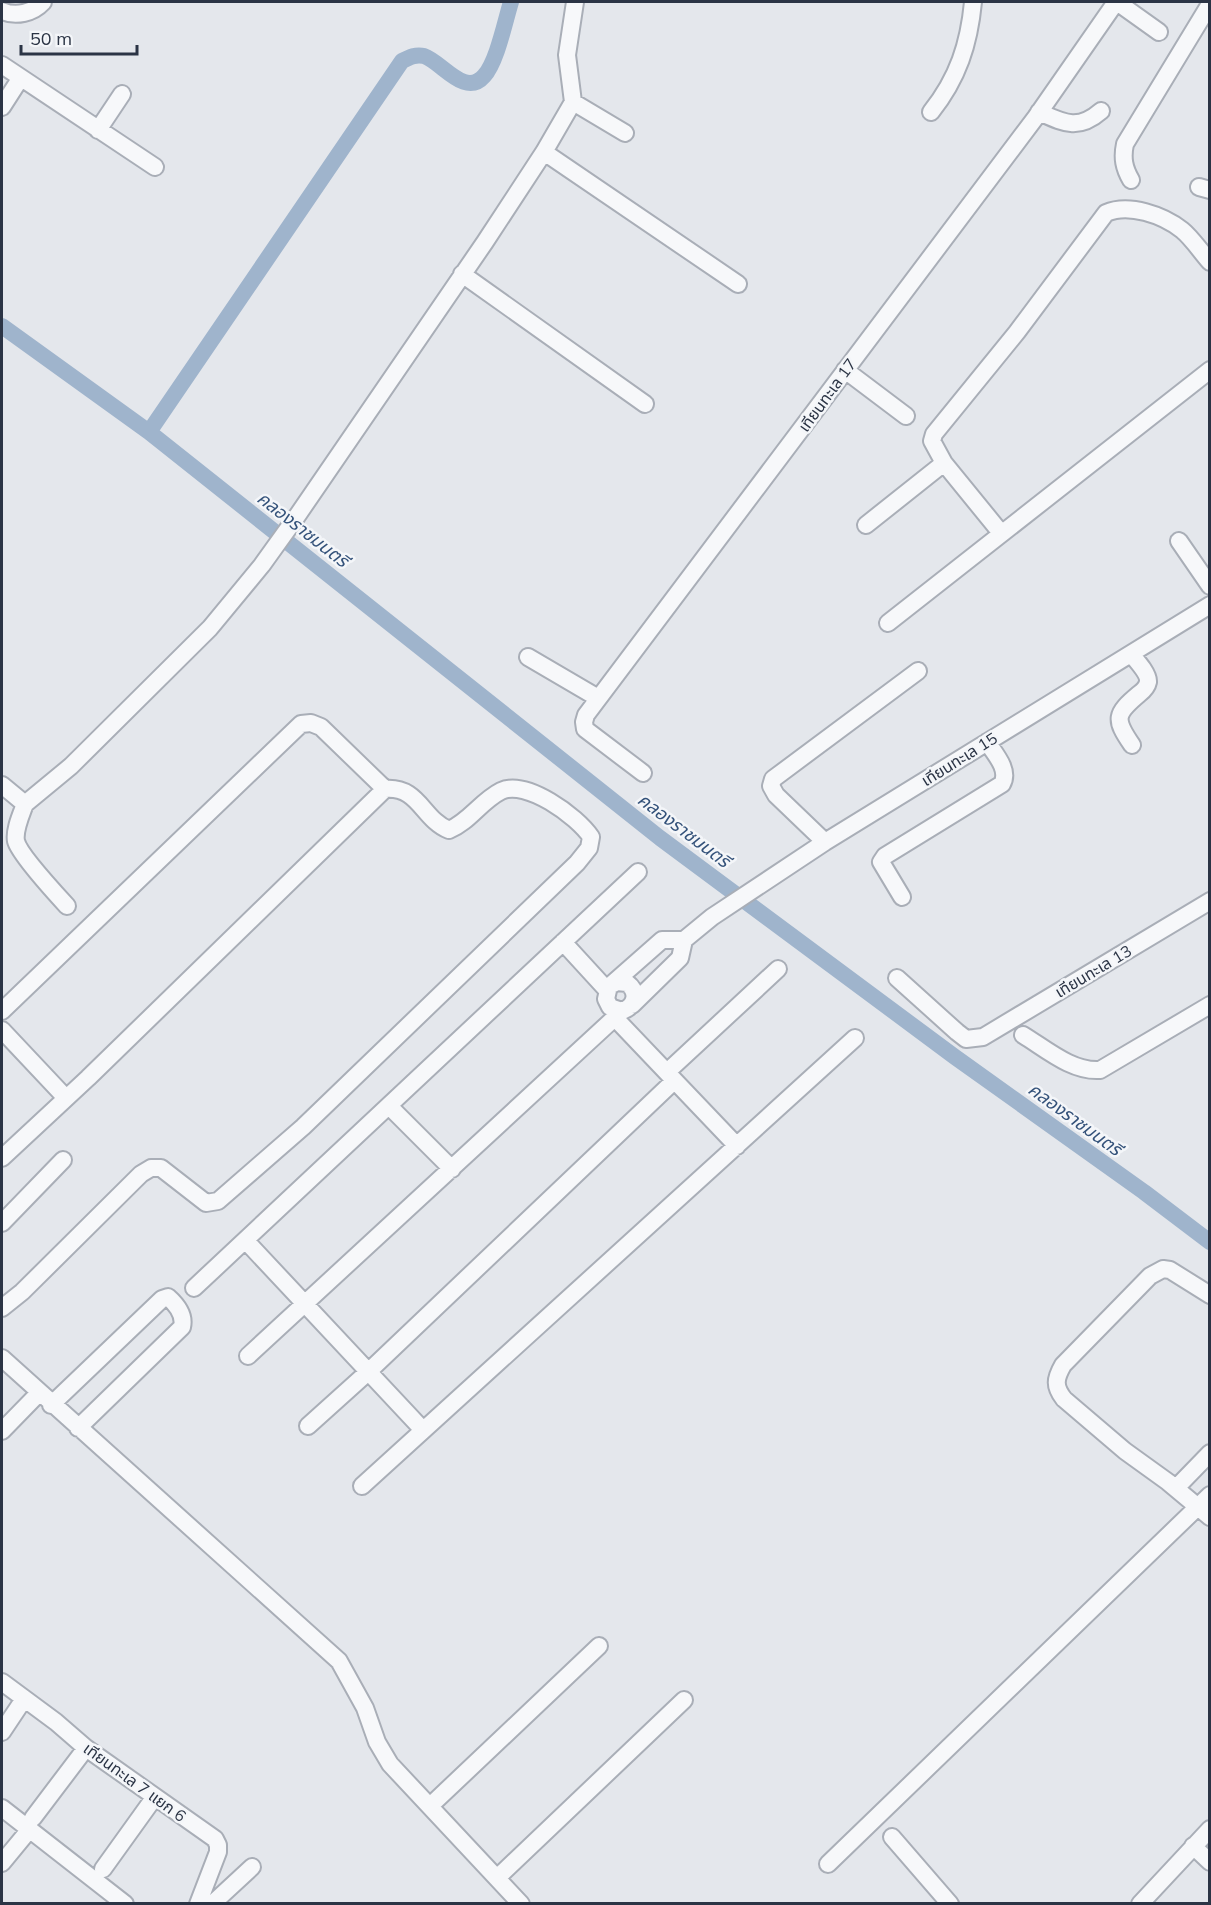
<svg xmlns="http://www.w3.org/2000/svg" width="1211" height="1905" font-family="Mulish,'Noto Sans Thai',sans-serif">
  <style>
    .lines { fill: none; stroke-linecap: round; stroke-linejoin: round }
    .canal { stroke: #9fb4cc; stroke-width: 16 }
    .minor-casing { stroke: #a9aeb7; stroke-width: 20 }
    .minor { stroke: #f7f8fa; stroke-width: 16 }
    .labels { text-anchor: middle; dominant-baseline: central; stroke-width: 5; stroke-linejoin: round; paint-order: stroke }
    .street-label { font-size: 16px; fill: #2b3445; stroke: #f4f6f9 }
    .water-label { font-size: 18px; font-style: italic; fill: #34527a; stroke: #f4f6f9 }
  </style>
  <rect width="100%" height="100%" fill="#e4e7ec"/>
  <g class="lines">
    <path class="canal" d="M2,326L149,432L402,61C410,57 416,54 424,56C442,62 465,98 484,76C497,62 505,21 511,2
      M149,432L660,838L955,1057L1144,1192L1210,1242"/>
    <g class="minor-casing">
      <path id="minor" d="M1117,2L1159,32
        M2,11C16,17 33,13 43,2
        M2,65L155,167
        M573,102L625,133
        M2,107L20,79
        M931,112C958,78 969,44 973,2
        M1039,112C1064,123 1078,131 1101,111
        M98,130L122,94
        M544,152L738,284
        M1131,180C1124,168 1122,158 1125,144L1210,4
        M1199,187L1210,190
        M462,274L645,404
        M845,370L906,416
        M866,525L944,463
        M1001,533L944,463L932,441L934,434L1017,332L1106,213C1129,203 1163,215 1182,230C1192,238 1201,252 1210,262
        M1179,541L1210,586
        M888,623L1210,370
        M1131,654C1136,660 1149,674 1148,682C1147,687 1143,691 1139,694C1115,714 1114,719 1132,745
        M528,657L598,698
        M643,773L585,729L584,722L586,715L1036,117L1116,2
        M2,785L25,804L71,766L210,628L262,565L295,519L485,242L544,152L573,102L567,55L575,2
        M25,804C21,815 14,830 16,841C19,854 56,894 67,906
        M825,842L776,795L771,786L773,779L918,671
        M902,897L881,862L885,856L1002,784C1010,770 995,754 987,742
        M563,942L607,990
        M897,978L957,1032L966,1039L983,1037L1210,901
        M612,984L662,940H684
        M632,1005L680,958L684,940L712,917L825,842L1210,605
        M2,1011L301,724L311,723L321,727L385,789L88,1078L2,1158
        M615,1018L737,1146
        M2,1030L66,1098
        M1023,1035C1046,1049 1072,1072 1100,1070L1210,1005
        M667,1072L778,969
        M389,1106L452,1169
        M2,1223L63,1160
        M246,1241L423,1430
        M194,1288L638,872
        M1210,1295L1170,1270L1163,1269L1150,1276L1063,1365C1055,1379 1054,1386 1064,1399L1125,1451L1168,1482L1210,1517
        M2,1308L22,1292L141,1174L151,1168H161L206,1203L218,1201L303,1127L577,863L589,848L591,837C577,816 526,779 501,791C481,801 469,822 449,830C422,819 419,786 385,789
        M248,1356L622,1011C636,1006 639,992 627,983L617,982L609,986L606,999L610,1007L622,1011
        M2,1358L339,1661L365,1708L377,1742L390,1764L521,1904
        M51,1405L162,1299L168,1297C177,1305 185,1315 182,1327L78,1428
        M308,1426L368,1372L674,1081
        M2,1431L39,1393
        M362,1486L855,1038
        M1176,1488L1210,1453
        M2,1682L56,1722L86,1748L215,1839L218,1845V1852L198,1904
        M2,1732L24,1699
        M430,1806L599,1646
        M2,1808L125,1904
        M33,1818L86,1748
        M892,1837L950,1904
        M1193,1846L1210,1862
        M2,1863L30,1829
        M828,1864L1210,1495
        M103,1869L154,1798
        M497,1878L684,1700
        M212,1904L252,1867
        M1140,1904L1210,1829"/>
    </g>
    <use href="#minor" class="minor"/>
  </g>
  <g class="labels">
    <g class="street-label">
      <text transform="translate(827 395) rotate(-54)">เทียนทะเล 17</text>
      <text transform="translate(959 759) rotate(-32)">เทียนทะเล 15</text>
      <text transform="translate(1093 971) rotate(-31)">เทียนทะเล 13</text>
      <text transform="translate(135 1782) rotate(36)">เทียนทะเล 7 แยก 6</text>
    </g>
    <g class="water-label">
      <text transform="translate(303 529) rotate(38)">คลองราชมนตรี</text>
      <text transform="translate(684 830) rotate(37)">คลองราชมนตรี</text>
      <text transform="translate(1075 1119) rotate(36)">คลองราชมนตรี</text>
    </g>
  </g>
  <rect width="1211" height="1905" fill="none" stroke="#2b3445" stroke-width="6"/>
  <path d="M21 45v9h116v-9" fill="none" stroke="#2b3445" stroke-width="3"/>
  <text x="30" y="45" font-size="18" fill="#2b3445" stroke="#f4f6f9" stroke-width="4.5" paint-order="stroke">50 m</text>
</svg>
